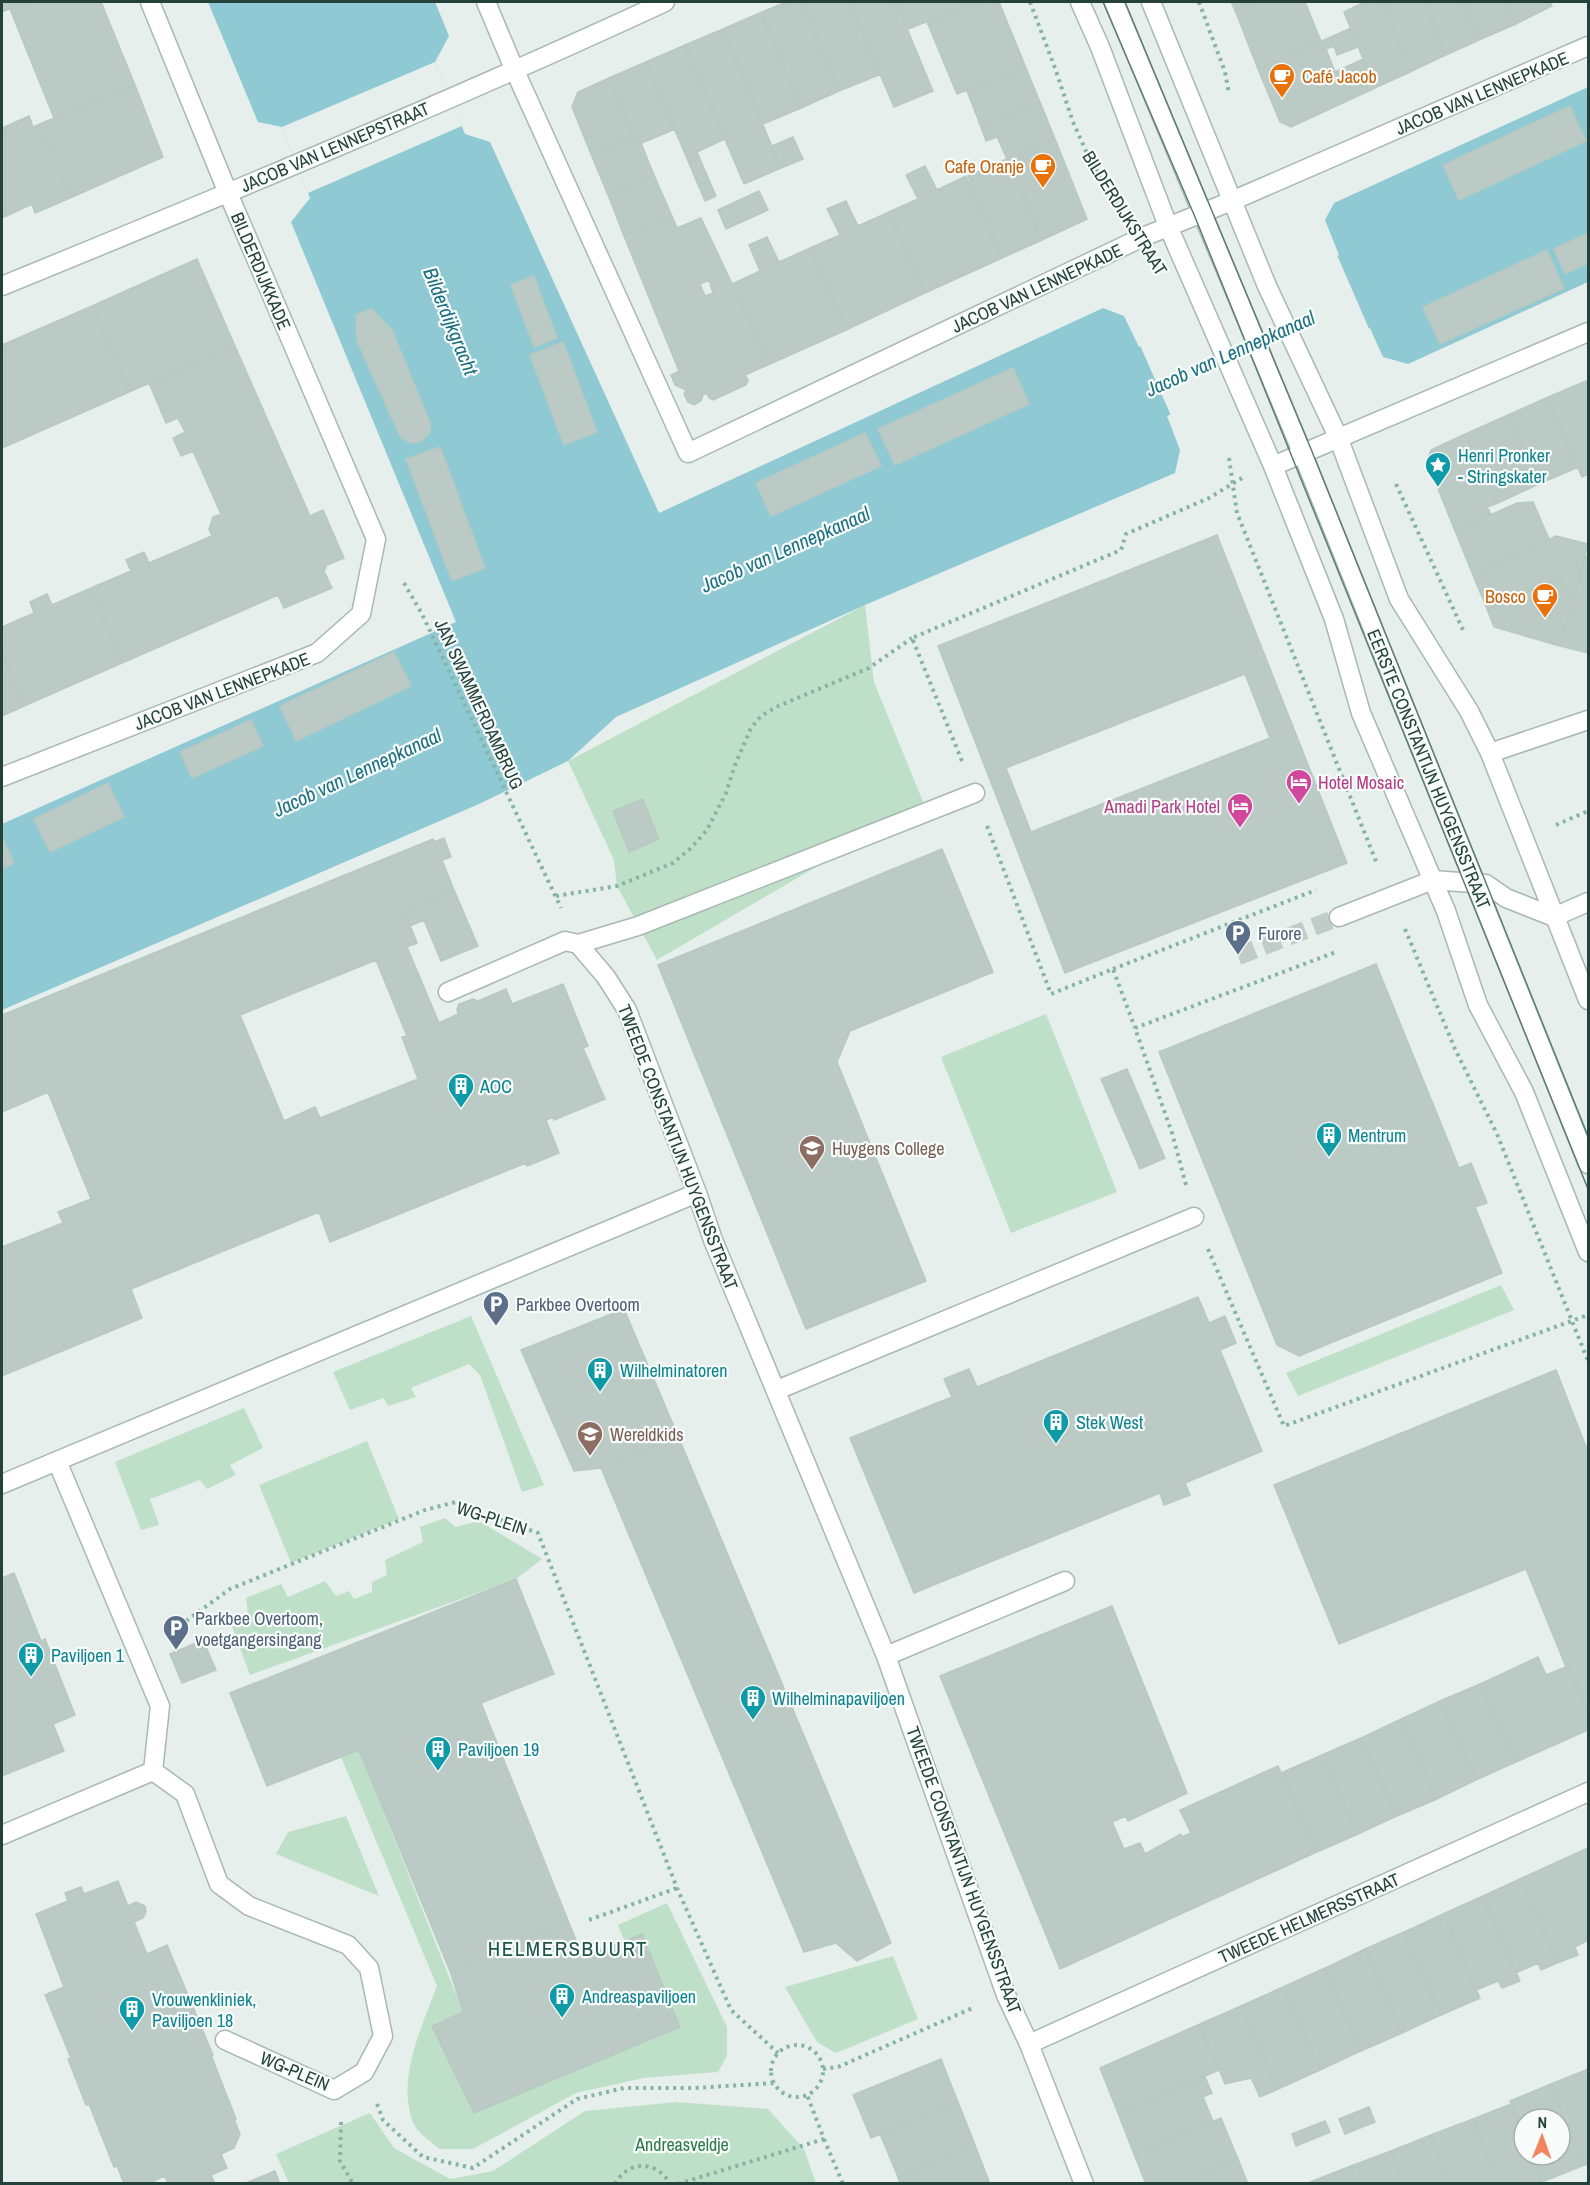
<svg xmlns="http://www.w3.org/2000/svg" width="1590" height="2185" font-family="'Archivo Narrow',sans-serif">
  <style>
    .green { fill: #bfe0c8 }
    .water { fill: #8ec9d4 }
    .pier { fill: #e6efeb }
    .building { fill: #bbcac4; stroke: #b8c9c2; stroke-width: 1.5; fill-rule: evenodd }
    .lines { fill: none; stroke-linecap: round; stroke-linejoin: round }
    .minor-tunnel { stroke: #bfccc8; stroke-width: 18; stroke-dasharray: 18 9; stroke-linecap: butt }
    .minor-casing { stroke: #a8b8b2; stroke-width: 21 }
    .path { stroke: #86b3a5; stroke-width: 4; stroke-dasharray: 3 4.5; stroke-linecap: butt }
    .minor { stroke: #fff; stroke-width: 18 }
    .tram { stroke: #5f7d75; stroke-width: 1.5 }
    .labels { text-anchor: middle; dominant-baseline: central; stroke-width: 4.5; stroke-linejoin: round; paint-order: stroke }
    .food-label { font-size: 18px; fill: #c56008; stroke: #f7fbf9; text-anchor: end }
    .street-label { font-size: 18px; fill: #24423a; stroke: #f7fbf9 }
    .culture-label { font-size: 18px; fill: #0d838f; stroke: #f7fbf9; text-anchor: start }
    .hotel-label { font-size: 18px; fill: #b23c85; stroke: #f7fbf9; text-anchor: start }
    .service-label { font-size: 18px; fill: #4e5e75; stroke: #f7fbf9; text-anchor: start }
    .education-label { font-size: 18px; fill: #785e54; stroke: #f7fbf9; text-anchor: start }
    .park-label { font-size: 18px; fill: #2d7a4b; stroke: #f7fbf9 }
    .water-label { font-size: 20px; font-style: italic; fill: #1c6f80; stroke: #f7fbf9 }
    .quarter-label { font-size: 21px; letter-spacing: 1.5px; fill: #1f5548; stroke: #f7fbf9 }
  </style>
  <rect width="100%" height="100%" fill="#e6efeb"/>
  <path class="green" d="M865,605L874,682L924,804L657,960L617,886L614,860L568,761Z
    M1046,1014L1117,1192L1011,1233L941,1057Z
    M1501,1285L1514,1310L1298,1396L1286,1373Z
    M471,1316L544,1485L522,1492L480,1375L469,1364L411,1388L416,1397L388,1406L384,1398L350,1410L333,1372Z
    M244,1408L263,1448L230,1465L236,1475L207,1489L200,1480L150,1499L159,1525L141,1530L115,1462Z
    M367,1441L399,1519L291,1563L259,1485Z
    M445,1518L455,1527L479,1521L542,1559L516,1579L250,1675L230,1621L248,1614L246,1598L281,1584L288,1597L325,1581L336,1596L349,1591L354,1599L372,1592V1582L387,1575L385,1560L423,1542L420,1527Z
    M359,1750L463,2012L433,2026L679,2027L642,1934L624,1940L618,1925L667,1903L727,2027V2056L718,2072L644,2078L576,2093L473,2149H439C432,2142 419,2134 415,2126C394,2083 422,2027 437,1986L341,1757Z
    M346,1816L379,1896L276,1854L288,1832Z
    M893,1956L918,2019L836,2053L817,2042L785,1987Z
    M677,2102L768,2109L804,2149L816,2183H289L276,2154L370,2113L394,2148L450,2179L493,2171L585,2111Z"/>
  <path class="water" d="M208,2H435L449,36L435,62L465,134L490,142L659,513L1103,308L1124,316L1139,347L1339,255L1325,220L1334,203L1588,87V282L1408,364L1383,357L1370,328L1167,416L1180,450L1175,473L865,605L616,717L568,761L479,804L2,1010V824L456,622L291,222L310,198L282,127L258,122Z"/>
  <path class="pier" d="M435,62L462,126L308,193L282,127Z
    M1337,255L1370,331L1172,418L1139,343Z"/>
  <path class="building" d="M2,2H27L2,12Z
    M27,2H101L135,85L54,118L10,9Z
    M786,2H802L839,91L801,108L762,12Z
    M802,2H849L881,74L839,91Z
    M849,2H896L933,91L894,107Z
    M896,2H977L908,29Z
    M977,2H999L1026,68L957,94L927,22Z
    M1231,2H1254L1235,10Z
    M1254,2H1305L1321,41L1258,69L1235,10Z
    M1364,2H1382L1410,72L1375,88L1344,12Z
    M1382,2H1424L1446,55L1410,72Z
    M1424,2H1463L1479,40L1446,55Z
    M1463,2H1506L1516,24L1479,40Z
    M1506,2H1550L1552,6L1516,24Z
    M762,12L801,108L763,124L723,29Z
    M1351,28L1358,47L1337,55L1334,46L1326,49L1335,72L1363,59L1375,88L1291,127L1280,122L1258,69Z
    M723,29L781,168L744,184L685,45Z
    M685,45L725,139L697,152L716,196L705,201L646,62Z
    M646,62L675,129L637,145L609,78Z
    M1026,68L1040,102L981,127L967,91Z
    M609,78L634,137L591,154L572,107L578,92Z
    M135,85L163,157L70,198L40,124Z
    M1040,102L1055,139L1007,159L997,137L986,141L981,127Z
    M1570,106L1586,141L1459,200L1443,165Z
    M29,116L33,127L40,124L70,198L35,213L32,204L2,218V128Z
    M634,137L637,145L641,143L654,175L608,195L591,154Z
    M793,137L803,159L781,168L772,146Z
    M1055,139L1087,219L1042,240L1009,158Z
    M1009,158L1042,240L1002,258L968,181H971L968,176Z
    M925,166L937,190L966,176L1002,258L925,293L889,212L918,199L906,175Z
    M654,175L672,216L624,236L608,195Z
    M759,191L768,210L726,229L718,210Z
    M846,201L858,226L889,212L925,293L846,330L810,248L840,235L827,209Z
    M672,216L677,228L701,218L770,364L745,375L748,380L746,385L713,400L709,398L707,393L703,395L701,401L694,405L688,402L684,394L686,390L675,385L671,375L679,371L624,236ZM709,280L713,293L705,296L700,284Z
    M1588,233V263L1565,274L1554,249Z
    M767,237L779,262L810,248L846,330L770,364L732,284L760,271L749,245Z
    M1547,250L1564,288L1440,344L1423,307Z
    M197,259L235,346L129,392L92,306Z
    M534,276L557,338L534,347L511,285Z
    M92,306L129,392L2,448V345Z
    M371,309L392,330L430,423V432L420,442L409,443L400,436L357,341L356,315Z
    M563,342L597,432L564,445L530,355Z
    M235,346L310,516L323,510L344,558L327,565L324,571L332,588L284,608L278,595L122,663L91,588L131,571L126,560L144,552L149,563L212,536L209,529L213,517L221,514L193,451L181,456L173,438L185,432L178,418L166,423L149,383Z
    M1013,368L1029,404L895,465L878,429Z
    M1586,381L1588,387V474L1582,477L1546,398Z
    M1546,398L1578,467L1539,484L1508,415Z
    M1508,415L1539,484L1498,503L1465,434Z
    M865,433L881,466L771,516L756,483Z
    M1465,434L1498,503L1487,507L1491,514L1455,531L1427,461L1431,450Z
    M440,447L485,568L452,581L406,459Z
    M1533,502L1549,539L1473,575L1455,531L1517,503Z
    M1217,535L1347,863L1065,973L938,646ZM1245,674L1270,738L1031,832L1006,768Z
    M1556,536L1588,544L1575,594L1566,592L1559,578L1487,609L1473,575Z
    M1586,556H1588V653L1560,646Z
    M1559,578L1566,592L1575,594L1560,646L1494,627L1487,609Z
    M91,588L122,663L24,706L2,654V627L34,613L30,602L47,594L52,605Z
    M394,652L411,686L296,741L280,706Z
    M2,654L24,706L2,716Z
    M251,720L263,746L192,778L180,752Z
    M108,783L124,817L50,852L34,819Z
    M643,799L659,839L629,852L613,811Z
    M2,837L14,863L2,869Z
    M444,838L451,857L442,860L454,890L404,910L417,943L407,947L439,1023L458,1014L457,1009L459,1004L473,999L478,1001L506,989L512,1004L563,984L588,1046L583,1048L605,1099L554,1120L553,1117L546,1120L559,1153L527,1166L526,1163L330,1242L319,1212L131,1289L142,1318L2,1376V1247L63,1223L58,1212L91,1199L48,1092L2,1112V1015L433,839L434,842ZM376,960L407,1036L402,1037L418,1079L320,1118L315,1107L284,1121L240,1015Z
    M942,849L993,972L850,1031L837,1062L926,1281L806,1329L658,965Z
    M454,890L478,946L441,961L424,920L410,926L404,910Z
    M1376,964L1459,1168L1471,1163L1487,1203L1475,1207L1502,1273L1299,1356L1277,1345L1159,1052Z
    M1127,1069L1165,1158L1140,1169L1101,1079Z
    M1198,1297L1209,1323L1225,1316L1236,1343L1220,1350L1262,1451L1185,1483L1190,1495L1164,1505L1160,1493L914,1593L850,1438L952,1397L944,1379L969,1369L977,1387Z
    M624,1309L678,1436L601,1468L574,1471L521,1350Z
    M1556,1370L1588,1452V1712L1568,1666L1566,1667L1526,1569L1339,1644L1274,1485Z
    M678,1436L891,1943L857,1961L836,1943L804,1952L601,1468Z
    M14,1573L41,1641L45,1639L75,1715L53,1724L64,1751L2,1776V1578Z
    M516,1579L554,1674L481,1703L569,1923L450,1971L359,1750L267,1786L230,1693Z
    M1112,1606L1187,1793L1128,1821L1126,1816L1112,1822L1124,1849L1140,1843L1145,1854L1181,1834L1182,1837L1191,1833L1180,1810L1278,1766L1317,1852L1060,1969L940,1676Z
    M203,1640L216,1670L182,1683L170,1654Z
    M1538,1657L1546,1675L1568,1666L1588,1712V1730L1516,1762L1480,1684Z
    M1480,1684L1516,1762L1476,1780L1440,1701Z
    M1440,1701L1476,1780L1437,1799L1401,1719Z
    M1401,1719L1437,1799L1397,1816L1361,1738Z
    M1361,1738L1397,1816L1358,1834L1322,1755Z
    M1322,1755L1358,1834L1317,1852L1281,1773Z
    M1588,1848V1940L1575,1947L1578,1955L1557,1963L1522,1878Z
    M1522,1878L1557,1963L1541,1970L1538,1963L1516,1973L1483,1896Z
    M118,1881L128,1906L136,1902L145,1906L146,1912L143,1918L134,1922L147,1954L167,1945L213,2055H211L236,2119H234L240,2134L234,2148L221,2154L227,2168L211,2175L215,2184H168L165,2176L147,2184H129L123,2181L117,2166L114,2167L89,2104L86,2105L68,2059L71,2058L45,1995L64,1987L36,1914L68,1901L65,1893L81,1887L84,1894Z
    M1483,1896L1520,1981L1502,1988L1498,1981L1476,1990L1443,1914Z
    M1443,1914L1480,1998L1441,2015L1404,1932Z
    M569,1923L583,1957L642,1934L680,2027L474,2113L432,2026L463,2012L450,1971Z
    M1404,1932L1441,2015L1402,2033L1365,1949Z
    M1365,1949L1402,2033L1361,2051L1325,1968Z
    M1325,1968L1361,2051L1320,2070L1283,1987Z
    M1283,1987L1320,2070L1278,2089L1241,2006Z
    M1241,2006L1278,2089L1260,2097L1251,2078L1225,2084L1200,2024Z
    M1200,2024L1219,2070L1118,2113L1100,2068Z
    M941,2059L958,2102L871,2138L853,2095Z
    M1588,2069V2164L1582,2166L1551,2084Z
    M1205,2077L1212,2093L1203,2097L1213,2121L1134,2154L1118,2113Z
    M1551,2084L1582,2166L1542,2182L1531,2155H1560V2119H1524V2137L1510,2101Z
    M958,2102L975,2145L898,2177L880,2134Z
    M1511,2104L1524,2137V2155H1531L1542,2182L1539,2184H1497L1473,2119Z
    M1369,2107L1375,2122L1345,2134L1339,2119Z
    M1221,2118L1238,2159L1179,2184H1146L1134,2154Z
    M1473,2119L1497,2184H1451L1431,2135Z
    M1325,2121L1330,2132L1296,2146L1292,2134Z
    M1431,2135L1451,2184H1404L1391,2151Z
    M975,2145L990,2184H900L898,2177Z
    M1391,2151L1404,2184H1357L1351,2166Z
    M1238,2159L1248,2184H1179Z
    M1351,2166L1357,2184H1310V2182Z
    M275,2171L280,2184H243Z"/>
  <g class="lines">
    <path class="minor-tunnel" d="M1238,956L1339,917"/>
    <g class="minor-casing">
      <path id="minor" d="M486,2L515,71L688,453L1143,237L1234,200L1588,46
        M1080,2L1100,47L1168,226L1273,466L1334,619L1361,713L1446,911L1478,1005L1524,1092L1588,1252
        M1114,2L1302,452L1588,1164
        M1151,2L1267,286L1338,437L1399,599L1469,711L1490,753L1588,1000
        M2,286C224,195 447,103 665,2
        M1273,466L1588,332
        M1490,753L1588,720
        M2,777L317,653L361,614L376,539L228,193L150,2
        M1339,917L1433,880L1486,884L1506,898L1554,917L1588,902
        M578,944L638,926L975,793
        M448,992L565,941L578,944L606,977L627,1010L697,1193L713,1240L886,1656L1006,1995L1029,2044L1084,2184
        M777,1390L1194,1217
        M57,1461L160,1706L153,1771
        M2,1484L697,1193
        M886,1656L1065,1581
        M153,1771L185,1794L219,1884L249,1906L348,1945L369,1968L383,2036L364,2072L334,2090L225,2040
        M2,1835L153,1771
        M1029,2044L1588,1792"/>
    </g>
    <path class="path" d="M1030,2L1055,68L1073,122L1090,160L1121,208
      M1199,2L1225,72L1229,93
      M1229,458L1237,513L1377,864
      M1396,484L1463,630
      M404,583L422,614L561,908
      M962,761L912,638L1121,550L1126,534L1209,498L1242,478
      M1556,825L1588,811
      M987,826L1051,994L1113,969L1135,1028
      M556,896L617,886L673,863L691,848L707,830L726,793L735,765L751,728L761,716L776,707L869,668L912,638
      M1405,929L1455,1049L1497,1134L1588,1361
      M1113,969L1316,890
      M1186,1185L1172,1133L1135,1028L1336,952
      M1208,1249L1284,1426L1588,1315
      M168,1634L230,1589L425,1510L456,1502L481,1513L538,1533L677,1888L731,2010L778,2053
      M589,1920L677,1888
      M771 2071a26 26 0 1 1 52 0a26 26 0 1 1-52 0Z
      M823,2069L838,2067L975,2007
      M377,2104L383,2120L423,2157L473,2168L577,2099L624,2088H695L774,2083
      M341,2122L340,2161L353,2184
      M824,2139L843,2184
      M615,2184C628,2160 657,2160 670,2184
      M678,2184L824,2139L807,2095"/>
    <use href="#minor" class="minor"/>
    <path class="tram" d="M1103,2L1195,217L1588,1189
      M1125,2L1311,449L1588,1136"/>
  </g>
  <defs>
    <g id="cafe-pin" transform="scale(1.35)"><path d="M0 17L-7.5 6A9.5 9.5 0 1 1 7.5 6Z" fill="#e8710a" stroke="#f7fbf9"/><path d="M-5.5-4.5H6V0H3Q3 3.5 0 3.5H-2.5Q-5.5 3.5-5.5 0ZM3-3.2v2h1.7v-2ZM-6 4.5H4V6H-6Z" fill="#fff"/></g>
    <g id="sight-pin" transform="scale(1.35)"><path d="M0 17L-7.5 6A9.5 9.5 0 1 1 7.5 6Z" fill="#0f9aa8" stroke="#f7fbf9"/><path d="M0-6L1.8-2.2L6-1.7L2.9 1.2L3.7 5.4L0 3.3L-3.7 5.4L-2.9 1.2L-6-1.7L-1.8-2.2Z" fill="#fff"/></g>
    <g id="hotel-pin" transform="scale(1.35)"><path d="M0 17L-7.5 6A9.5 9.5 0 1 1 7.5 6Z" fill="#d1479c" stroke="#f7fbf9"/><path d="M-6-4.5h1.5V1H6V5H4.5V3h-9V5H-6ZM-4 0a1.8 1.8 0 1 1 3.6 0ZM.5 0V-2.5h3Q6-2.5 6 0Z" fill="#fff"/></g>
    <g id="parking-pin" transform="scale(1.35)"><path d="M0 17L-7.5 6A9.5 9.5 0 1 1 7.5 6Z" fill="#5c6f8a" stroke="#f7fbf9"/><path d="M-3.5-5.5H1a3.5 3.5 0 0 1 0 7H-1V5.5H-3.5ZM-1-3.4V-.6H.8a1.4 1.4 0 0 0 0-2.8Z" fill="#fff"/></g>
    <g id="building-pin" transform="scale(1.35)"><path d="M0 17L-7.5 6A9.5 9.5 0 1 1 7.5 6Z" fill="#0f9aa8" stroke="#f7fbf9"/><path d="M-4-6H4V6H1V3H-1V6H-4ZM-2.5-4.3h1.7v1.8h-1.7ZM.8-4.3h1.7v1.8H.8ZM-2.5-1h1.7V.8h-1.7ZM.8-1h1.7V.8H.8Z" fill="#fff"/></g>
    <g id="school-pin" transform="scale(1.35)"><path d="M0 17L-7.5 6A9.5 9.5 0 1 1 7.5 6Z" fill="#8d6e63" stroke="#f7fbf9"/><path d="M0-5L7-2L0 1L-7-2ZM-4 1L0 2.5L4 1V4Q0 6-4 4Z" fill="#fff"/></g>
  </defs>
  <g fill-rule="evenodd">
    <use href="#cafe-pin" x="1282" y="76"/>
    <use href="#cafe-pin" x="1043" y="166"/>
    <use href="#sight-pin" x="1438" y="465"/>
    <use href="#cafe-pin" x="1545" y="596"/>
    <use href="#hotel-pin" x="1299" y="782"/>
    <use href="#hotel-pin" x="1240" y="806"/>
    <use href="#parking-pin" x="1238" y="933"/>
    <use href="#building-pin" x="461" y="1086"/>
    <use href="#building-pin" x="1329" y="1135"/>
    <use href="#school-pin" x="812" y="1148"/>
    <use href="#parking-pin" x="496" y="1304"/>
    <use href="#building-pin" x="600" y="1370"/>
    <use href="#building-pin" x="1056" y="1422"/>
    <use href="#school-pin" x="590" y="1434"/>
    <use href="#parking-pin" x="176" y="1628"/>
    <use href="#building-pin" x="31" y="1655"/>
    <use href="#building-pin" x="753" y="1698"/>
    <use href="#building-pin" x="438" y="1749"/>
    <use href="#building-pin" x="562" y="1996"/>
    <use href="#building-pin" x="132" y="2009"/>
  </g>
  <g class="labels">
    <g class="food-label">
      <text x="1302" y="76" text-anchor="start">Café Jacob</text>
      <text x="1024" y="166">Cafe Oranje</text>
      <text x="1526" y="596">Bosco</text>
    </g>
    <g class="street-label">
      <text transform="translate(1482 93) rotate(-23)">JACOB VAN LENNEPKADE</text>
      <text transform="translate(335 147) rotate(-23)">JACOB VAN LENNEPSTRAAT</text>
      <text transform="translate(1125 213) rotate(58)">BILDERDIJKSTRAAT</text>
      <text transform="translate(261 271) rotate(67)">BILDERDIJKKADE</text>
      <text transform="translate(1037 288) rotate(-25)">JACOB VAN LENNEPKADE</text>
      <text transform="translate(222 691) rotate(-21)">JACOB VAN LENNEPKADE</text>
      <text transform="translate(479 704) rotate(65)">JAN SWAMMERDAMBRUG</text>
      <text transform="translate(1429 769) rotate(68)">EERSTE CONSTANTIJN HUYGENSSTRAAT</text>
      <text transform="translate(678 1147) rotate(69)">TWEEDE CONSTANTIJN HUYGENSSTRAAT</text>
      <text transform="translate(492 1518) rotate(18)">WG-PLEIN</text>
      <text transform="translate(964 1870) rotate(70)">TWEEDE CONSTANTIJN HUYGENSSTRAAT</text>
      <text transform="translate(1309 1918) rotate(-24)">TWEEDE HELMERSSTRAAT</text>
      <text transform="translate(295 2071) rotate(23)">WG-PLEIN</text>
    </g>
    <g class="culture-label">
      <text x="1458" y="455">Henri Pronker<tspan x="1458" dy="21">- Stringskater</tspan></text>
      <text x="480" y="1086">AOC</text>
      <text x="1348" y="1135">Mentrum</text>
      <text x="620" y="1370">Wilhelminatoren</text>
      <text x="1076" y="1422">Stek West</text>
      <text x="51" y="1655">Paviljoen 1</text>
      <text x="772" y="1698">Wilhelminapaviljoen</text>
      <text x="458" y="1749">Paviljoen 19</text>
      <text x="582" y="1996">Andreaspaviljoen</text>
      <text x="152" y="1999">Vrouwenkliniek,<tspan x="152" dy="21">Paviljoen 18</tspan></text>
    </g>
    <g class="hotel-label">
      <text x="1318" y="782">Hotel Mosaic</text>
      <text x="1220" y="806" text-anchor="end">Amadi Park Hotel</text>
    </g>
    <g class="service-label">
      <text x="1258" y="933">Furore</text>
      <text x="516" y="1304">Parkbee Overtoom</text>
      <text x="195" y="1618">Parkbee Overtoom,<tspan x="195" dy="21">voetgangersingang</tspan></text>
    </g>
    <g class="education-label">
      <text x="832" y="1148">Huygens College</text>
      <text x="610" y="1434">Wereldkids</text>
    </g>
    <g class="park-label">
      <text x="682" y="2144">Andreasveldje</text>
    </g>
    <g class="water-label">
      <text transform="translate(451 321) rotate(68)">Bilderdijkgracht</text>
      <text transform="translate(1230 353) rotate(-24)">Jacob van Lennepkanaal</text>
      <text transform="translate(785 549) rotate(-24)">Jacob van Lennepkanaal</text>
      <text transform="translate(357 772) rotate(-25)">Jacob van Lennepkanaal</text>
    </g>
    <g class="quarter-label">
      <text x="568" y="1948">HELMERSBUURT</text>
    </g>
  </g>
  <rect width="1590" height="2185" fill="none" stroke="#24423a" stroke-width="6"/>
  <g transform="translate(1542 2137) rotate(1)"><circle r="28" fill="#f7fbf9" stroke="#a3b1ad" stroke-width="1.5"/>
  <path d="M0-4.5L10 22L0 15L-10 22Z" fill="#f4845f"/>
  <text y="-9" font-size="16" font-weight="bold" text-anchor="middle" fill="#24423a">N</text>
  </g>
</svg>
